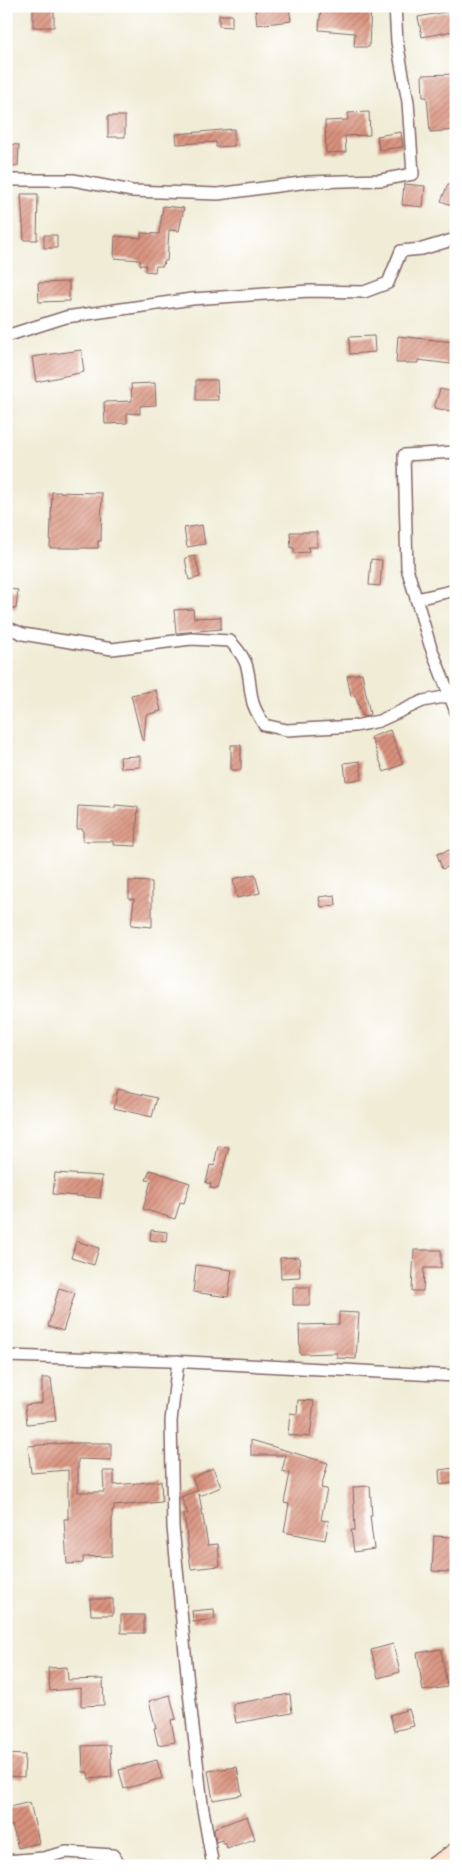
<svg xmlns="http://www.w3.org/2000/svg" width="462" height="1872" font-family="'Indie Flower',sans-serif">
  <style>
    .building { fill: url(#building-hatch) }
    .lines { fill: none; stroke-linecap: round; stroke-linejoin: round }
    .street-casing { stroke: #846767; stroke-width: 14 }
    .secondary-casing { stroke: #846767; stroke-width: 19 }
    .street { stroke: #fff; stroke-width: 11 }
    .secondary { stroke: #fce5cf; stroke-width: 16 }
  </style>
  <defs>
    <pattern id="building-hatch" width="6" height="6" patternUnits="userSpaceOnUse" patternTransform="scale(1.25)"><rect width="6" height="6" fill="#d9927d"/><path d="M-1 1l2-2M0 6l6-6M5 7l2-2" fill="none" stroke="#b27767"/></pattern>
  </defs>
  <rect width="100%" height="100%" fill="#fff"/>
  <filter id="ink" filterUnits="userSpaceOnUse"><feTurbulence type="fractalNoise" baseFrequency=".02" numOctaves="2"/><feDisplacementMap in="SourceGraphic" scale="10" xChannelSelector="R" yChannelSelector="G"/><feConvolveMatrix kernelMatrix="1 2 1 2 8 2 1 2 1" color-interpolation-filters="sRGB"/></filter>
  <filter id="wash" filterUnits="userSpaceOnUse"><feTurbulence type="fractalNoise" baseFrequency=".0096" numOctaves="4" result="noise"/><feDisplacementMap in="SourceGraphic" scale="20" xChannelSelector="R" yChannelSelector="G"/><feGaussianBlur stdDeviation="1.12" result="paint"/><feColorMatrix in="noise" values="0 0 0 0 0 0 0 0 0 0 0 0 0 0 0 0 0 1.4 0 .05"/><feComposite in="paint" operator="in"/></filter>
  <g filter="url(#wash)">
    <rect width="100%" height="100%" fill="#f0ecd6"/>
    <g id="blocks">
      <path class="building" d="M33,6H54V27H33Z
        M255,6H289L291,21L257,25Z
        M321,6H371L369,47H354L355,33L319,30Z
        M450,11L453,31L422,37L418,17Z
        M219,15H232V27L219,26Z
        M456,74V130L430,132L427,97H423L422,75Z
        M369,112L370,135L345,136L346,152L326,153L325,121L348,120V113Z
        M108,116H125V137H108Z
        M234,129V146L216,147V142L177,144L176,134Z
        M401,132L403,147L379,150L377,136Z
        M6,144L19,145L18,166H6Z
        M404,184L425,186L423,207L402,205Z
        M448,184L456,187V207L441,201Z
        M21,194H38L37,240H24Z
        M163,206L184,208L179,231L169,230L167,261H164L163,266H156L155,272L145,271L146,265H140V260L114,258L115,236L141,238V233L159,234Z
        M44,235H57V248H44Z
        M69,282V301L39,302L38,283Z
        M374,336L375,352L350,354L349,337Z
        M398,336L453,342L451,364L418,360V363H396Z
        M81,350L84,372L36,382L32,357Z
        M196,380H217L218,400H196Z
        M155,383L156,405L140,406V414L127,413V423L105,424L104,402L132,401L131,384Z
        M440,389L456,392V412L434,408Z
        M52,492L102,493L101,541H98V548H50Z
        M202,525L205,544L187,547L184,528Z
        M290,532H317V547H308L309,552L294,553V548H291Z
        M195,556L200,577L189,580L185,558Z
        M371,559L382,560L380,586L369,585Z
        M6,589L18,590L16,609L6,607Z
        M193,609L194,618L221,617V629L176,633L174,610Z
        M362,673L370,715L363,717L355,695L351,696L347,676Z
        M156,690L161,711L146,715L144,740H142L131,695Z
        M390,730L403,764L384,772L371,737Z
        M231,745H241V770H231Z
        M140,756V767L121,768L120,757Z
        M360,761L362,779L346,781L344,763Z
        M115,805L138,807L136,846L113,845V841H83V829H77L78,806L115,808Z
        M456,848V864L442,869L437,854Z
        M255,874L260,893L237,898L233,879Z
        M129,881L152,882V927L131,925L134,899H129Z
        M335,895L336,905L321,907L319,897Z
        M118,1089L157,1098L152,1117L114,1108Z
        M218,1146L229,1147L218,1189L210,1188L211,1184L206,1183L210,1165L214,1166Z
        M150,1170L190,1183L184,1203L180,1202L175,1219L143,1209L151,1181L146,1180Z
        M55,1173L102,1176L100,1198L53,1194Z
        M151,1230L167,1232L166,1242L150,1240Z
        M76,1241L99,1248L94,1265L71,1258Z
        M414,1250H441V1268H424L423,1291H412Z
        M299,1257L300,1277L281,1278L280,1258Z
        M196,1265L232,1270L228,1297L193,1292Z
        M293,1287H310V1305H293Z
        M59,1288L75,1293L63,1331L48,1326Z
        M339,1312L359,1313L356,1359L337,1358V1353L300,1354L299,1325L339,1324Z
        M42,1378H51L56,1421L27,1424L25,1405L42,1403Z
        M298,1400L314,1401L310,1437L288,1435L290,1413L297,1414Z
        M251,1440L328,1463L321,1488L327,1489L321,1520L329,1521L325,1540L284,1532L289,1504L284,1503L290,1473L282,1471L286,1455H251Z
        M68,1443H111V1460L78,1459V1492H104L103,1471H114V1485L161,1481L162,1502L114,1506V1510H112V1556L83,1557V1563L67,1564L64,1519H68V1470L31,1473L28,1446Z
        M213,1468L221,1487L200,1496L199,1494L208,1545L218,1544L220,1566L191,1569L184,1514H188L181,1497L198,1490L192,1478Z
        M454,1468L455,1483L440,1485L439,1470Z
        M370,1486L372,1516H370L374,1549L354,1552L351,1530H355L353,1487Z
        M434,1536L452,1537L450,1572L432,1571Z
        M90,1599H113V1615H91Z
        M214,1609L215,1619L193,1622L192,1611Z
        M121,1615H144V1633H121Z
        M393,1644L400,1672L378,1678L371,1650Z
        M441,1649L447,1687L423,1691L417,1653Z
        M67,1667L68,1680L103,1679L104,1705L81,1706V1688L50,1691L48,1668Z
        M290,1694L292,1713L236,1723L233,1704Z
        M170,1695L176,1719L171,1720L175,1742L158,1745L154,1728H156L149,1701Z
        M409,1709L414,1726L394,1731L390,1715Z
        M110,1745L112,1777L89,1779L88,1772H83L82,1746Z
        M6,1754L25,1755L24,1777L6,1776Z
        M157,1760L162,1778L124,1789L119,1770Z
        M237,1767L242,1795L213,1800L208,1771Z
        M30,1802L39,1843L18,1848L12,1825L8,1827L6,1808Z
        M247,1816L255,1839L227,1848L225,1842L223,1843L222,1840L216,1842L214,1828Z"/>
    </g>
  </g>
  <g filter="url(#ink)">
    <use href="#blocks" fill-opacity="0" stroke="#846767" stroke-width="1"/>
    <g class="lines">
      <g class="street-casing">
        <path id="street" d="M6,180H73L132,191L218,194L308,182L381,180L413,174L408,102L397,42L395,6
          M6,336L66,317L192,299L309,291L364,292L388,283L401,251L422,249L452,240L456,241
          M456,452L404,455L407,568L430,645L456,712
          M416,599L456,590
          M6,627L23,634L112,649L191,639L230,641C254,666 246,674 253,703C255,710 260,718 264,725L287,730L355,726L379,721L423,701L449,696
          M6,1356L169,1361L456,1376
          M178,1361L171,1421L173,1527L188,1684L202,1804L213,1866
          M6,1861L43,1858L66,1852L113,1855L120,1866"/>
      </g>
      <g class="secondary-casing">
        <path id="secondary" d="M433,1866L456,1851"/>
      </g>
      <use href="#street" class="street"/>
      <use href="#secondary" class="secondary"/>
    </g>
  </g>
  <rect width="462" height="1872" fill="none" stroke="#fff" stroke-width="25"/>
</svg>
